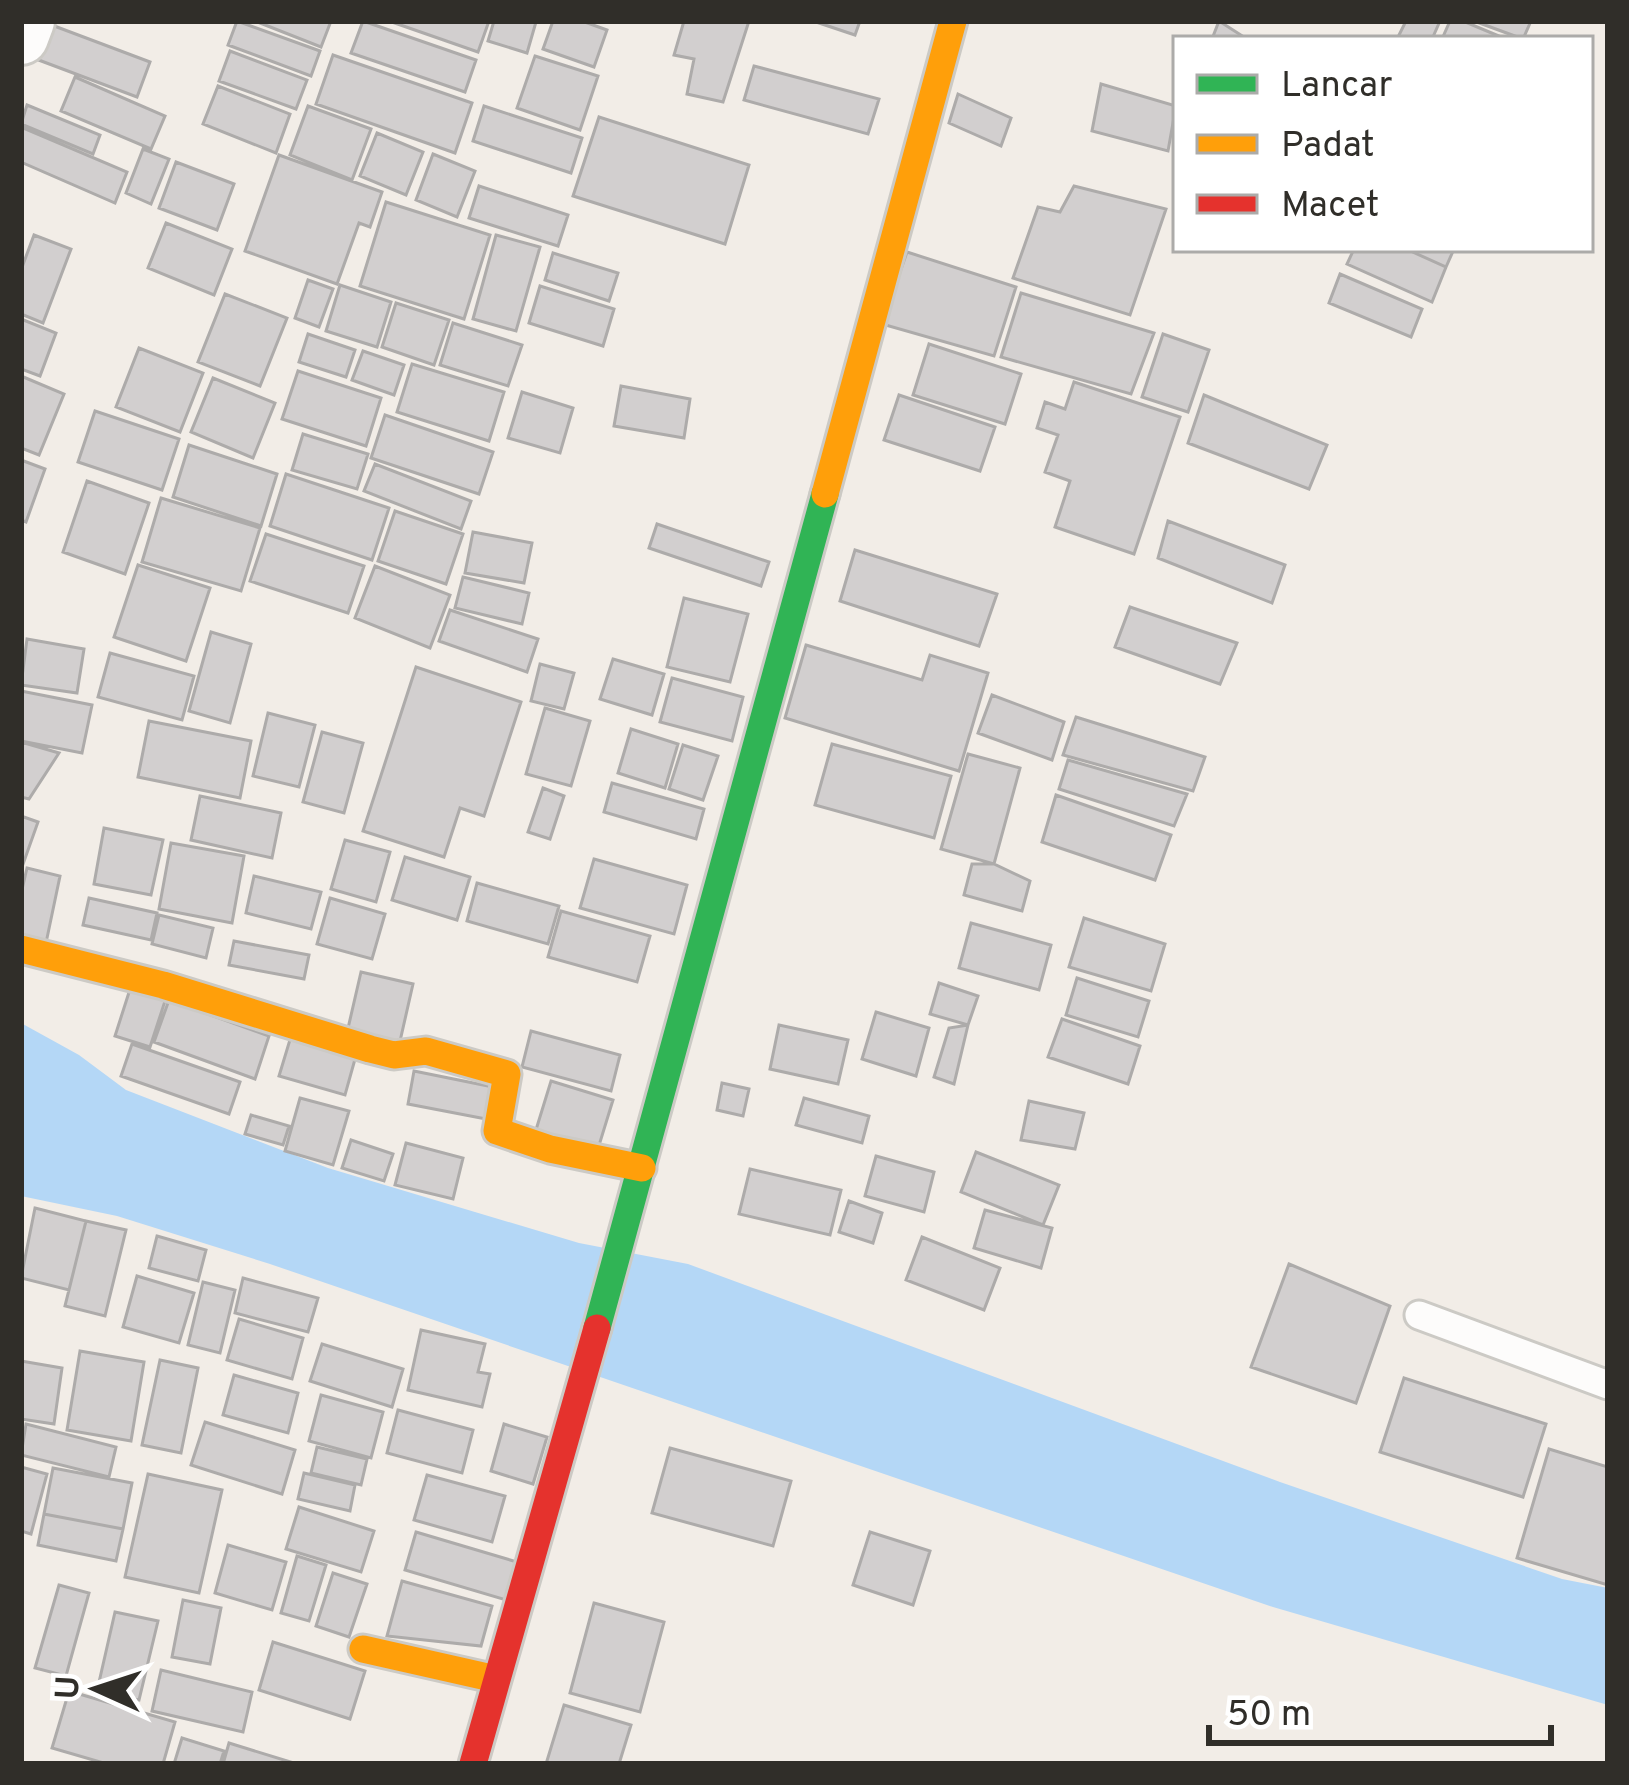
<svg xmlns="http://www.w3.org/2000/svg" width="1629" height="1785" font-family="Overpass,sans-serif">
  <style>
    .water { fill: #b4d7f6 }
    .building { fill: #d2cfcf; stroke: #adabaa; stroke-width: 3 }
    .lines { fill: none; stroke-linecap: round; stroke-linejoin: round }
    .lane-casing { stroke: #cccac5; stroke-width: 33 }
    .street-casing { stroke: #cccac5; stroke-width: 60 }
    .fast-casing { stroke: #cccac5; stroke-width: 33 }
    .slow-casing { stroke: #cccac5; stroke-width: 33 }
    .jam-casing { stroke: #cccac5; stroke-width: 33 }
    .lane { stroke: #fdfcfb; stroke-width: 27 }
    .street { stroke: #fdfcfb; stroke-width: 54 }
    .fast { stroke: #30b455; stroke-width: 27 }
    .slow { stroke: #ff9f0a; stroke-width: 27 }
    .jam { stroke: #e5322d; stroke-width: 27 }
  </style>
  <rect width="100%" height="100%" fill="#f2ede7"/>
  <path class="water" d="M21,1023L79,1055L126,1090L328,1168L579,1243L688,1264L1280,1482L1562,1579L1608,1588V1705L1273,1607L270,1264L117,1216L21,1196Z"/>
  <path class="building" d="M237,21L320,51L311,76L228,45Z
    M255,21H331L321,47Z
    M363,21L476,60L465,92L351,53Z
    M389,21H489L478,52Z
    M494,21L536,22L527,53L488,41Z
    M553,21H582L607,30L594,67L543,49Z
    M684,21H749L723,102L687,94L694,59L674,55Z
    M813,21H860L855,35Z
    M1219,21L1247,39H1212Z
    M1406,21H1440L1432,39H1397Z
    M1450,21H1463L1506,39H1442Z
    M1474,21H1531L1523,39Z
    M49,24L150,62L137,97L36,59Z
    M230,51L307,80L296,109L219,81Z
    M333,55L472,103L455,153L316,104Z
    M535,56L598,76L580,130L517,108Z
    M754,66L879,99L868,134L744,100Z
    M75,77L165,116L151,149L61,111Z
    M1101,84L1176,106L1168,151L1092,131Z
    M218,86L290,114L276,153L203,124Z
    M958,94L1011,118L1001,146L949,123Z
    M27,105L100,135L93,154L21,124Z
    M308,106L371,129L352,180L290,155Z
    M484,106L582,138L571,173L473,141Z
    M599,117L749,165L725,244L573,196Z
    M21,127L127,172L115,203L21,162Z
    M377,133L423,152L406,195L360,176Z
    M143,149L169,159L151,204L126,193Z
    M433,154L475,171L457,217L416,200Z
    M279,155L382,192L370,227L359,223L337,284L245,251Z
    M176,162L234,184L217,230L159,208Z
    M479,186L568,215L558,246L469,218Z
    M1074,186L1166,209L1130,315L1013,278L1038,207L1060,212Z
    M386,202L490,235L464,319L360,286Z
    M166,223L232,249L214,295L148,268Z
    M34,235L71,249L43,323L21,314V270Z
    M496,235L540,247L516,331L473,319Z
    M1354,249H1406L1446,267L1432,302L1347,264Z
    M1406,249H1454L1446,267Z
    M907,252L1016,287L994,356L882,324Z
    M553,253L618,273L609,301L545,280Z
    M1340,274L1422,309L1411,337L1329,303Z
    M308,280L333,289L319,327L295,318Z
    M340,285L391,302L377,347L326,331Z
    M540,286L614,309L603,346L529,323Z
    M1021,293L1154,333L1131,394L1001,357Z
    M225,294L287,318L260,386L198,362Z
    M396,303L449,320L434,365L382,347Z
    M21,319L56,333L40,376L21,369Z
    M453,323L522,345L508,386L440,365Z
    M308,334L355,350L346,377L299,362Z
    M1163,334L1209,350L1188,412L1142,397Z
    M929,344L1021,374L1005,424L913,395Z
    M139,348L203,373L180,432L116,407Z
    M363,351L404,365L394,395L352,380Z
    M412,364L504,392L489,441L397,412Z
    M298,371L381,398L366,446L282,419Z
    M21,376L64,394L39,455L21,448Z
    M213,378L275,403L253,458L191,432Z
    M1074,382L1180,417L1134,554L1055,527L1070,481L1045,472L1058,435L1037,428L1045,402L1065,409Z
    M621,386L690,399L684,438L614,426Z
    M522,392L573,408L560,453L508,438Z
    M899,395L995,427L980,471L884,440Z
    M1204,395L1327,445L1309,489L1188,443Z
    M95,411L179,439L162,490L78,462Z
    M385,415L493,452L479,494L371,458Z
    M303,434L368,454L357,489L292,470Z
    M189,445L277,474L261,526L173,497Z
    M21,460L45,469L26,522L21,520Z
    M375,464L471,501L461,529L364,491Z
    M286,474L389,508L372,560L270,526Z
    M87,481L149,503L125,574L63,552Z
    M161,498L260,528L241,591L142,562Z
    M395,511L463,534L446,584L378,561Z
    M1168,521L1285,565L1272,603L1158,558Z
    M657,524L769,562L761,586L649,548Z
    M473,532L532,543L524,583L465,573Z
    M266,534L364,566L348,613L250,581Z
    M855,550L997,594L979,646L840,601Z
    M138,565L210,588L186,661L114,637Z
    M375,566L450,595L430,648L355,618Z
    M463,577L529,593L522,624L455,608Z
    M684,598L748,614L730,682L667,667Z
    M1130,607L1237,643L1220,684L1115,647Z
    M450,610L538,639L527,672L439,641Z
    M211,632L251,644L230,723L189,711Z
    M27,639L84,649L77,693L21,685Z
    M806,645L922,680L930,655L988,673L959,771L785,718Z
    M110,653L194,676L182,720L98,697Z
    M613,659L664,674L652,715L600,699Z
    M540,664L574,673L564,709L531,701Z
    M416,667L521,702L484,816L460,808L444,857L363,831Z
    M672,678L743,697L732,741L660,722Z
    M21,691L92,705L82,753L21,741Z
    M992,695L1064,722L1052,760L978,733Z
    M545,708L590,721L571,786L526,774Z
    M268,713L315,725L299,787L253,776Z
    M1076,717L1205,757L1193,791L1063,755Z
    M149,721L251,741L240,798L138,777Z
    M631,729L678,744L665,788L618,773Z
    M322,732L363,743L344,813L303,802Z
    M21,742L59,753L29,799L21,797Z
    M832,744L951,776L934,838L815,805Z
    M683,745L718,756L703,800L669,789Z
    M968,754L1020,768L994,864L941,849Z
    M1068,760L1187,794L1174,826L1059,789Z
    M612,783L704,809L696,839L604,812Z
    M543,788L564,796L550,839L528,832Z
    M1056,795L1171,835L1155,880L1042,842Z
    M200,796L281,813L272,858L191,840Z
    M21,816L38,822L22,867H21Z
    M104,828L163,840L151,895L94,884Z
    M345,840L390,852L376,902L331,889Z
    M171,843L244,856L232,923L159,909Z
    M405,857L470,877L457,920L392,900Z
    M594,859L687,885L674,934L580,908Z
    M972,864H994L1030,881L1022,911L964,895Z
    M27,868L60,876L46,943L21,937V894Z
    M254,876L321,892L311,929L246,913Z
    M477,883L559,906L548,944L467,921Z
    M89,898L157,913L151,940L83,925Z
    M330,898L385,914L372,959L317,944Z
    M561,911L650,936L637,982L548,957Z
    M159,915L213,928L206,958L152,944Z
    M1084,918L1165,944L1151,991L1069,967Z
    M971,923L1051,945L1039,990L959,968Z
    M234,941L309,955L304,979L229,965Z
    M361,972L413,984L398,1050L346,1037Z
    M1077,978L1149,1001L1138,1037L1066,1015Z
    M132,983L167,995L150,1047L115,1036Z
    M939,983L978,996L968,1025L930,1014Z
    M169,1000L269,1036L255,1079L154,1042Z
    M876,1012L929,1028L916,1076L862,1059Z
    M1062,1019L1140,1046L1128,1084L1048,1057Z
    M779,1025L848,1040L838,1084L770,1069Z
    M968,1025L954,1084L934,1077L949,1028Z
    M531,1031L620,1055L611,1091L522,1067Z
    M292,1033L357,1052L345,1095L279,1076Z
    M132,1044L240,1082L229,1114L121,1076Z
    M414,1071L493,1087L486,1119L408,1104Z
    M551,1081L613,1100L597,1152L535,1133Z
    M722,1083L749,1089L743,1116L717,1110Z
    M300,1098L349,1111L333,1165L285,1151Z
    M804,1098L869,1116L862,1143L796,1125Z
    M1029,1101L1084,1113L1075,1149L1021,1140Z
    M251,1115L289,1126L283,1145L245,1134Z
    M351,1140L393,1154L384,1181L342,1168Z
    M406,1143L463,1158L453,1199L395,1185Z
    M976,1152L1059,1185L1043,1225L961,1192Z
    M876,1156L934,1172L924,1212L865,1196Z
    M750,1169L841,1190L830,1235L739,1214Z
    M849,1201L882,1213L873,1243L839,1232Z
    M35,1208L86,1221L69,1290L21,1278Z
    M985,1210L1052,1228L1041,1268L974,1248Z
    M86,1221L126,1230L105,1316L65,1306Z
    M157,1236L206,1250L198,1281L149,1268Z
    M922,1237L1000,1268L984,1310L906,1280Z
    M1289,1264L1390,1306L1356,1403L1251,1367Z
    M137,1276L194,1293L179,1343L123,1327Z
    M243,1278L318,1298L308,1332L235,1313Z
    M203,1282L235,1290L220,1353L188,1345Z
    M239,1319L303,1338L292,1379L227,1360Z
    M421,1330L485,1344L478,1372L490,1374L482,1407L408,1390Z
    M322,1344L403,1369L392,1407L310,1381Z
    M80,1351L144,1362L131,1441L67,1430Z
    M160,1360L198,1368L181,1453L142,1445Z
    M21,1361L62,1368L54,1424L21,1419Z
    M234,1375L298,1393L288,1433L223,1415Z
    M1404,1378L1546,1424L1523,1497L1380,1452Z
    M321,1395L383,1412L371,1458L309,1441Z
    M398,1410L473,1430L462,1473L387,1453Z
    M205,1422L295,1450L282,1494L191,1465Z
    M26,1424L116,1447L109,1477L21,1455Z
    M504,1424L547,1437L533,1484L491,1471Z
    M317,1447L367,1459L361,1485L311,1473Z
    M670,1448L791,1481L773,1546L652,1513Z
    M1549,1449L1608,1467V1585L1517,1558Z
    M21,1467L47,1474L31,1534L21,1531Z
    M53,1468L132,1483L123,1529L44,1514Z
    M304,1473L355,1485L350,1511L298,1499Z
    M148,1474L222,1490L199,1593L125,1577Z
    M427,1475L505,1496L492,1542L414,1520Z
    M299,1507L374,1531L361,1572L286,1549Z
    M44,1514L123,1529L116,1561L38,1545Z
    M416,1532L517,1562L506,1600L405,1570Z
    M870,1532L930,1551L913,1605L853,1585Z
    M228,1545L286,1562L272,1610L215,1593Z
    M297,1556L326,1565L309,1621L281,1613Z
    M333,1573L367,1584L349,1637L316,1626Z
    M402,1581L492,1606L481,1646L387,1636Z
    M59,1585L89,1593L66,1676L35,1668Z
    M183,1600L221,1608L210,1664L172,1657Z
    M594,1603L664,1622L640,1712L570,1693Z
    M115,1612L158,1621L139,1700L97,1691Z
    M273,1642L365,1671L350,1719L259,1690Z
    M161,1670L252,1692L243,1732L152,1711Z
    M69,1691L175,1722L163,1764H107L52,1748Z
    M564,1705L631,1725L619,1764H546Z
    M182,1738L224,1751L220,1764H174Z
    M229,1743L297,1764H223Z"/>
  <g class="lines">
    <g class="lane-casing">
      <path id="lane" d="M1419,1315L1608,1385"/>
    </g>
    <g class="street-casing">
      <path id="street" d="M21,37L27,21"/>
    </g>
    <g class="fast-casing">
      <path id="fast" d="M597,1328L825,494"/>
    </g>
    <g class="slow-casing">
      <path id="slow" d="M825,494L953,21
        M21,949L163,985L370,1049L394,1055L426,1051L507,1074L497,1131L550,1149L642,1168
        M363,1649L496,1679"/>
    </g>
    <g class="jam-casing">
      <path id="jam" d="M473,1764L597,1328"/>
    </g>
    <use href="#lane" class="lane"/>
    <use href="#street" class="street"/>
    <use href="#fast" class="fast"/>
    <use href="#slow" class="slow"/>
    <use href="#jam" class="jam"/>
  </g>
  <rect width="1629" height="1785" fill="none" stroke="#302e29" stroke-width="48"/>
  <rect x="1173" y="36" width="420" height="216" fill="#ffffff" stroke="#acaba9" stroke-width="3"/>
  <rect x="1197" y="75" width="60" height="18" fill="#30b455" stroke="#acaba9" stroke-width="3"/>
  <text x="1281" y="96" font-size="36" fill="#302e29">Lancar</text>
  <rect x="1197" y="135" width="60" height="18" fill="#ff9f0a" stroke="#acaba9" stroke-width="3"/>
  <text x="1281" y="156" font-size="36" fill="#302e29">Padat</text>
  <rect x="1197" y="195" width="60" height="18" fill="#e5322d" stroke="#acaba9" stroke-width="3"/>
  <text x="1281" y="216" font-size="36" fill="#302e29">Macet</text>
  <g transform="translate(96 1689) rotate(273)" stroke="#ffffff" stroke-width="9" paint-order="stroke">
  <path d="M0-9L21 45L0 30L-21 45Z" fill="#302e29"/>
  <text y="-18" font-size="33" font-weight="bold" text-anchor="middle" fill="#302e29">U</text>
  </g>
  <path d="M1209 1725v18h342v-18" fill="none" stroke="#302e29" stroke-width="6"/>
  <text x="1227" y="1725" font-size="36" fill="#302e29" stroke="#ffffff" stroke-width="9" paint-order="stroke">50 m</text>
</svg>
